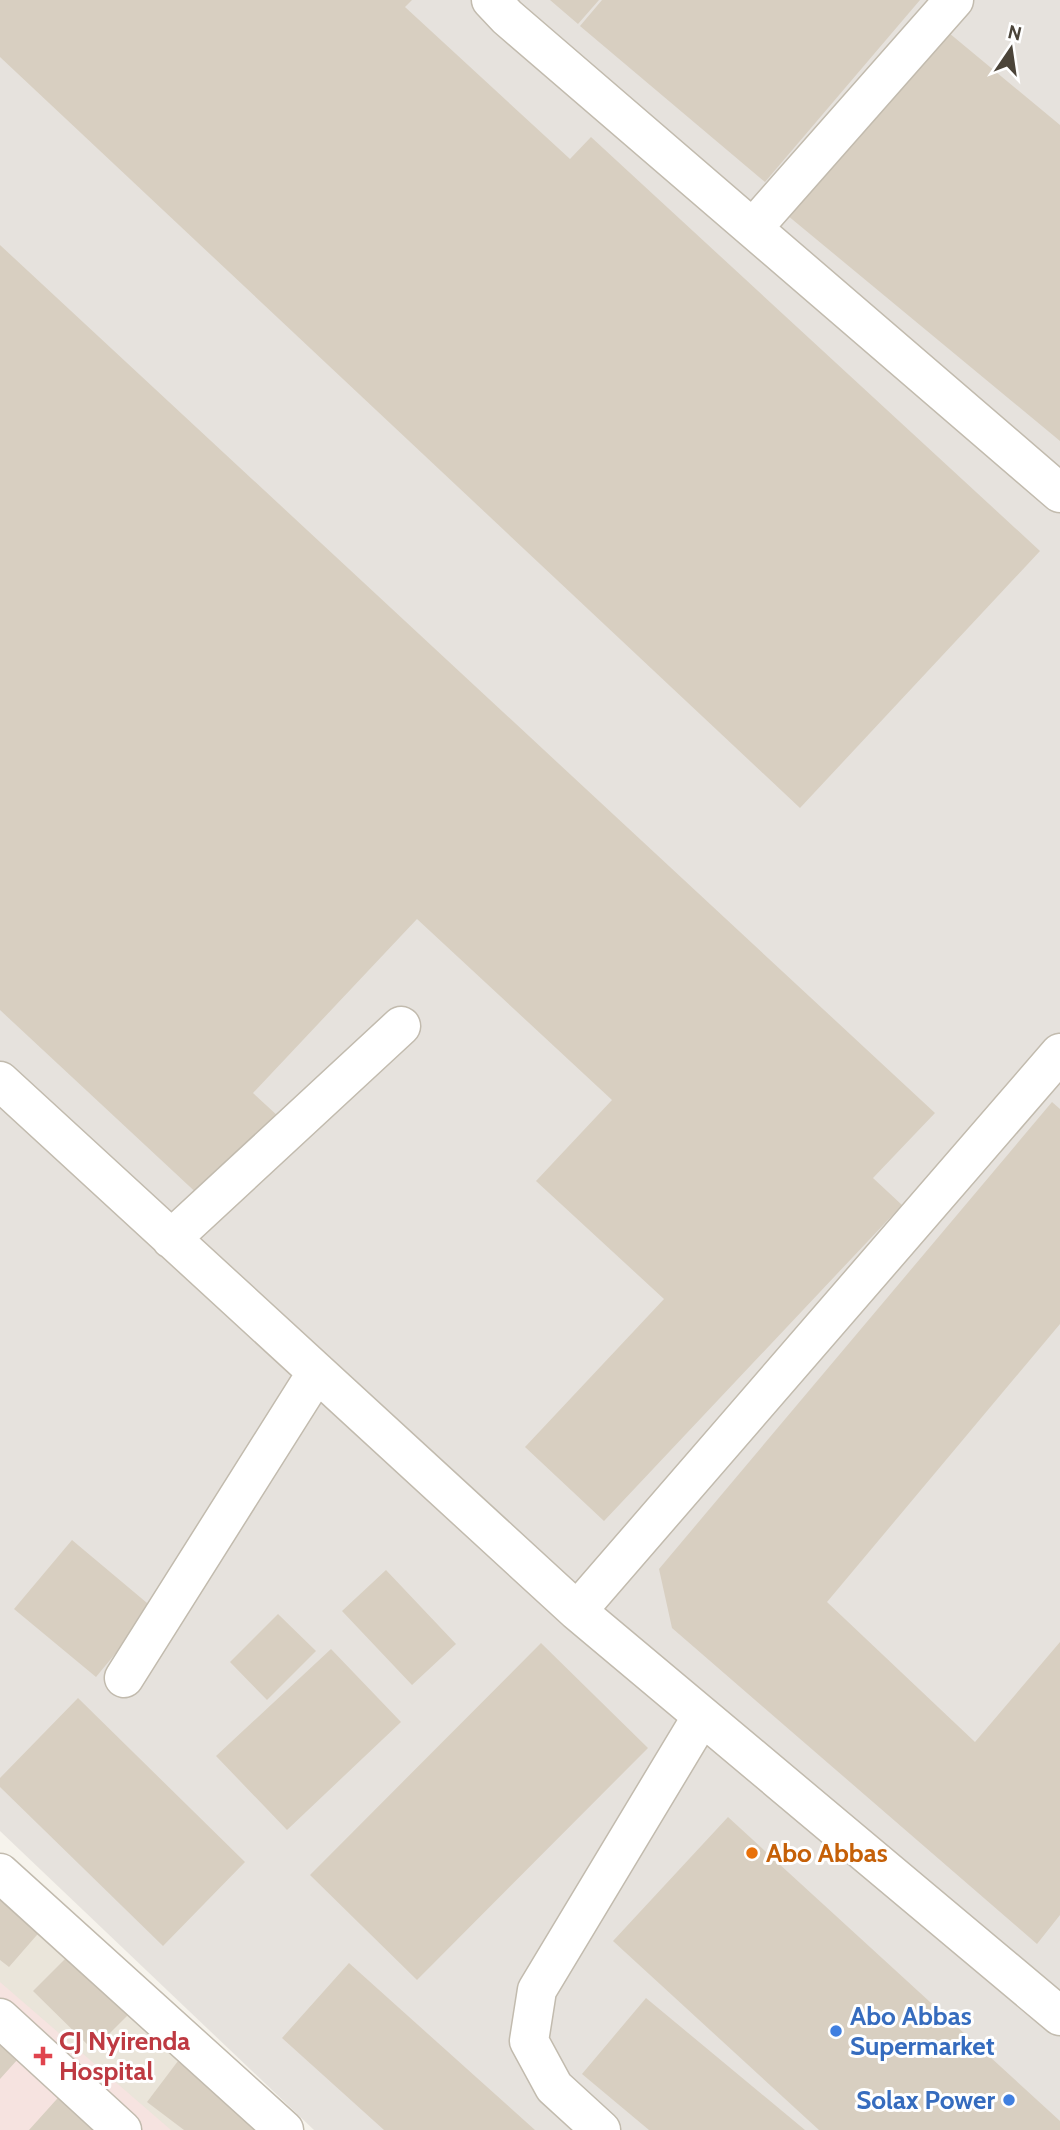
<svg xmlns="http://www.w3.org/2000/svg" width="1060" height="2130" font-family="Cabin,sans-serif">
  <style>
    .residential { fill: #eae5da }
    .industrial { fill: #e6e2dd }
    .medical { fill: #f6e3e0 }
    .building { fill: #d8cfc1 }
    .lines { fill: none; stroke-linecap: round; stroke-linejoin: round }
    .minor-casing { stroke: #c2bbae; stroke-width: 41 }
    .minor { stroke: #fff; stroke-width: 38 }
    .food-dot { fill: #e8710a; stroke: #fff; stroke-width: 2.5 }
    .shop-dot { fill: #3f7fe0; stroke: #fff; stroke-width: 2.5 }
    .health-dot { fill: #e0444e; stroke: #fff; stroke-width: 2.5 }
    .labels { text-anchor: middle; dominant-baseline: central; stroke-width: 6; stroke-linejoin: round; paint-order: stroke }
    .food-label { font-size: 26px; font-weight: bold; fill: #c56008; stroke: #fff; text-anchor: start }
    .shop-label { font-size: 26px; font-weight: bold; fill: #366cbe; stroke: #fff; text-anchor: start }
    .health-label { font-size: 26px; font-weight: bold; fill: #be3a42; stroke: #fff; text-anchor: start }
  </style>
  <rect width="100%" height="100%" fill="#f6f3ec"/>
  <path class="residential" d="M0,1861L293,2130H0Z"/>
  <path class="industrial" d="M0,0H1060V2130H314L0,1831Z"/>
  <path class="medical" d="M0,1982L171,2130H0Z"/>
  <path class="building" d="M0,0H412L405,7L570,159L591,137L1040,551L800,808L0,57Z
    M550,0H599L578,24Z
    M602,0H920L765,182L580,26Z
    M943,28L1060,125V441L787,215Z
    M0,245L935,1113L873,1178L902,1205L604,1521L525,1447L664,1299L536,1181L612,1100L417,919L253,1093L279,1117L203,1199L0,1010Z
    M1052,1102L1060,1109V1324L827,1602L975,1742L1060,1642V1915L1037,1944L672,1628L659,1569Z
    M72,1540L153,1608L96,1677L14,1609Z
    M386,1570L456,1644L412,1685L342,1611Z
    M278,1614L316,1651L267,1700L230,1662Z
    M541,1643L648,1748L417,1980L310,1875Z
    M331,1649L401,1722L287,1830L216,1756Z
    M78,1698L245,1862L163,1946L0,1787V1778Z
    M728,1817L1060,2121V2130H819L613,1941Z
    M0,1877L50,1920L9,1967L0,1960Z
    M75,1949L135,2008L93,2050L33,1991Z
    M349,1963L535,2130H384L282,2038Z
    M646,1998L805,2130H649L582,2074Z
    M0,2044L18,2059L0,2079Z
    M178,2061L261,2123L256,2130H184L147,2102Z
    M65,2090L110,2130H29Z"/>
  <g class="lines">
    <g class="minor-casing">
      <path id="minor" d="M491,0L507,17L1060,493
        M753,228L954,0
        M0,1081L577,1611L1060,2016
        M171,1239L401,1026
        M577,1611L1060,1053
        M124,1678L317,1372
        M0,1873L284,2130
        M0,2018L122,2130
        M601,2130L554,2087L529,2041L537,1990L702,1716"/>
    </g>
    <use href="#minor" class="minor"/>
  </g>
  <circle class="food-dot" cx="752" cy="1853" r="7"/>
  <g class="shop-dot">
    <circle cx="836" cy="2031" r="7"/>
    <circle cx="1009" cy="2100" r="7"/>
  </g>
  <path class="health-dot" d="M39.5 2045.5h7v7h7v7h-7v7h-7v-7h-7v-7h7z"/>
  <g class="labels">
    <g class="food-label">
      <text x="766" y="1853">Abo Abbas</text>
    </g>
    <g class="shop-label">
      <text x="850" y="2016">Abo Abbas<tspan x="850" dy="30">Supermarket</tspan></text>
      <text x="995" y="2100" text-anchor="end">Solax Power</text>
    </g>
    <g class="health-label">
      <text x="59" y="2041">CJ Nyirenda<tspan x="59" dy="30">Hospital</tspan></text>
    </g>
  </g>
  <g transform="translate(1011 49) rotate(13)" stroke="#ffffff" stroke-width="5" paint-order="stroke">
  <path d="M0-5L12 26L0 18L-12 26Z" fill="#4b4439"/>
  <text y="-10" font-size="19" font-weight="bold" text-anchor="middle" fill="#4b4439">N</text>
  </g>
</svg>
